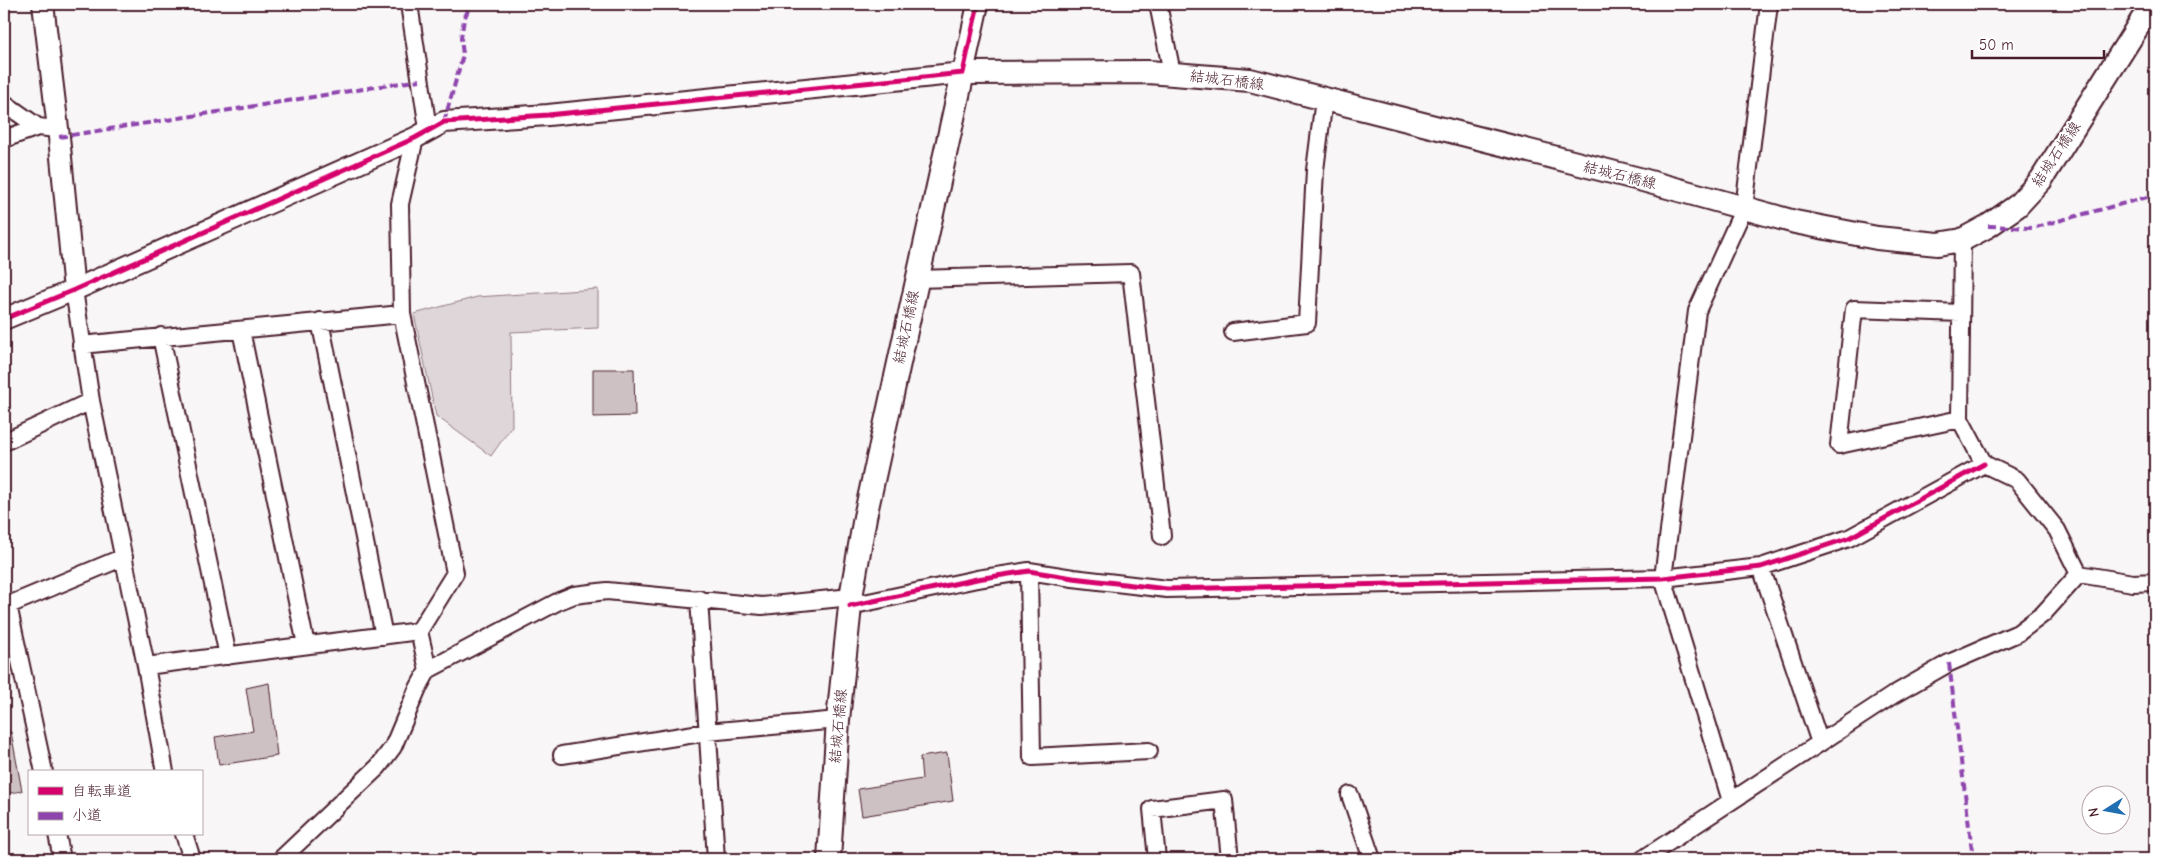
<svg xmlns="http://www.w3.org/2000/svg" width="2159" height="863" font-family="'Comic Neue','Klee One',sans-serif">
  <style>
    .green { fill: #ded6d9; stroke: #947a82 }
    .building { fill: #cdc1c4; stroke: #4a1f2b }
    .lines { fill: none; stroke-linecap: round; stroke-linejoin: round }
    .minor-casing { stroke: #4a1f2b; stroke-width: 20 }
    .tertiary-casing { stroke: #4a1f2b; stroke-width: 24 }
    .secondary-casing { stroke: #4a1f2b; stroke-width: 26 }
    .minor { stroke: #fff; stroke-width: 16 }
    .tertiary { stroke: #fff; stroke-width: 20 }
    .secondary { stroke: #fff; stroke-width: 22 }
    .quiet { stroke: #8e44ad; stroke-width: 4; stroke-dasharray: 8 4; stroke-linecap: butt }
    .cycleway-casing { stroke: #fff; stroke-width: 8 }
    .cycleway { stroke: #d6006c; stroke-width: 5 }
    .labels { text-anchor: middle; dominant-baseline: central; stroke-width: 4; stroke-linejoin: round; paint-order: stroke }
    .street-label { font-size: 15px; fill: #4a1f2b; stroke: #fff }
  </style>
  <rect width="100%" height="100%" fill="#f8f6f7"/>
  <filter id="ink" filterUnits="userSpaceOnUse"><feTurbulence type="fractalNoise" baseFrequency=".02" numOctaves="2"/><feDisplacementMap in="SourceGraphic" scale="10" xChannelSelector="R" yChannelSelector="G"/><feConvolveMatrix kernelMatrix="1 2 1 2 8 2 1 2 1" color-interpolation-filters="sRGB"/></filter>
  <g filter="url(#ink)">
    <path class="green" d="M598,289V328L511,332L512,426L491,456L436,416L414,314L477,297Z"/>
    <path class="building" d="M593,369H634L635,416L593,417Z
      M269,683L277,756L219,765L215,737L253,731L246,688Z
      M4,732H11L22,791L4,794Z
      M947,753L953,801L862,816L858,789L922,779L920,757Z"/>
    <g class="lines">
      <g class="minor-casing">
        <path id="minor" d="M409,4L428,129
          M1158,4L1172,73
          M4,103L38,127L57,129
          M4,139L38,127
          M1962,240L1960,419L1984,464L2017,480L2057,530L2079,574
          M916,279L1131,273L1162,536
          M74,290L91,401L146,666L165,772
          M320,321L384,636
          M241,330L306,645
          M1233,332L1307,323L1315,170L1324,99
          M161,336L228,656
          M81,345L402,314
          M1960,419L1839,445L1854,309L1961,313
          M4,442L91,401
          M1761,567L1820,743
          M1029,571L1032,757L1149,751
          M2079,574L2133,583L2155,582
          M699,599L716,859
          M8,605L44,772
          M850,606L977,579L1029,571L1073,578L1167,589L1663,578L1761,567L1849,538L1984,464
          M4,607L124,557
          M419,631L428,670
          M146,666L419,631L455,573L402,314L400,204L415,138
          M562,755L707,732L838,720
          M1350,795L1372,859
          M1731,801L1663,578L1697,311L1744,208L1769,4
          M57,834L62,859
          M184,834L192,859
          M281,859L378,767L393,747L417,690L428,670L559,601L574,595L607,591L762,606L851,597
          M1157,859L1152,809L1224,800L1230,859
          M1643,859L1893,695L1949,663L2018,633L2043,614L2079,574"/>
      </g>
      <g class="tertiary-casing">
        <path id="tertiary" d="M43,4L59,137L74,290
          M4,319L74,290L415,138L444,122L548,115L963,73L978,4"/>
      </g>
      <g class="secondary-casing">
        <path id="secondary" d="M829,859L838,720L851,597L865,517L963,73L1148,72L1250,80L1639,179L1795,222L1877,238L1938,244L1962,240L1988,226L2017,206L2041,180L2152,4"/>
      </g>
      <use href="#minor" class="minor"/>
      <use href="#tertiary" class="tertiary"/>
      <use href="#secondary" class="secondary"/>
      <path class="quiet" d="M444,122L463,55L461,38L464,19L471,4
        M59,137L420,80
        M1988,226L2032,228L2155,195
        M1949,663L1973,859"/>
      <g class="cycleway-casing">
        <path id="cycleway" d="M4,319L74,290L415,138L444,122L548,115L963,73L978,4
          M850,606L977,579L1029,571L1073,578L1167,589L1663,578L1761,567L1849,538L1984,464"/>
      </g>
      <use href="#cycleway" class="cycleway"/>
    </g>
  </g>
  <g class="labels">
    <g class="street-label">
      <text transform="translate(1227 80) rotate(7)">結城石橋線</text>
      <text transform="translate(2056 154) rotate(-56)">結城石橋線</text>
      <text transform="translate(1620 175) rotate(14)">結城石橋線</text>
      <text transform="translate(906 327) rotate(-78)">結城石橋線</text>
      <text transform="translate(838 726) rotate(-85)">結城石橋線</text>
    </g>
  </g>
  <rect width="2159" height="863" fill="none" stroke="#fff" stroke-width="20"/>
  <rect x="10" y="10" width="2139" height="843" fill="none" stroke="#4a1f2b" stroke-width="2" filter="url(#ink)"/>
  <rect x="28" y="770" width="175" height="65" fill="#ffffff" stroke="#b7a5aa"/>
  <rect x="38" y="787" width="25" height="8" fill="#d6006c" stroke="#b7a5aa"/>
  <text x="72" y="796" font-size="15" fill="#4a1f2b">自転車道</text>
  <rect x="38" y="812" width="25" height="8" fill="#8e44ad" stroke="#b7a5aa"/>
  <text x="72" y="820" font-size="15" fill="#4a1f2b">小道</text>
  <g transform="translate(2106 810) rotate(259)"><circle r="24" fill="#ffffff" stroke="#b7a5aa"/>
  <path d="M0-4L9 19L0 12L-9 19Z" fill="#1f6fb2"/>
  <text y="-8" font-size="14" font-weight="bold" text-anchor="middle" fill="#4a1f2b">N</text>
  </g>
  <path d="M1972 50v8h132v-8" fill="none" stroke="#4a1f2b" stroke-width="2.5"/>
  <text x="1979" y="50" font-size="15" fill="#4a1f2b" stroke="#ffffff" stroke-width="4" paint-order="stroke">50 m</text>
</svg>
